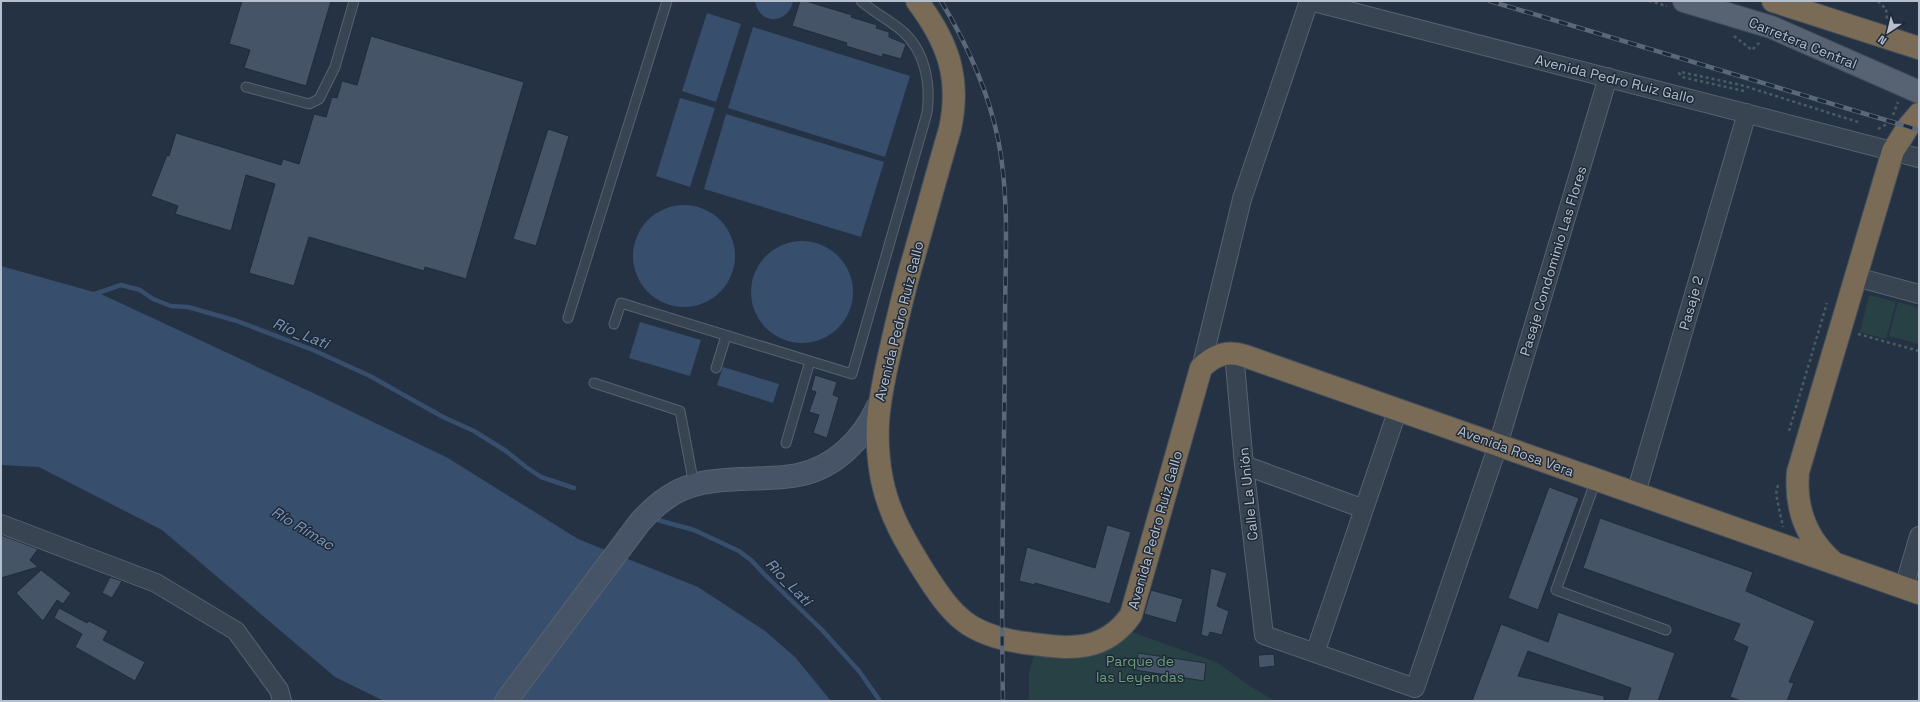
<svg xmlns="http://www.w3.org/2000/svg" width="1920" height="702" font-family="'Space Grotesk',sans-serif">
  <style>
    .green { fill: #274144 }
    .water { fill: #374e6c }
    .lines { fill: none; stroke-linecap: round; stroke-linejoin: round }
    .stream { stroke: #374e6c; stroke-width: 4.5 }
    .building { fill: #465468; stroke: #202b3a }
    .lane-casing { stroke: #576270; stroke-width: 11 }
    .street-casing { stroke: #576270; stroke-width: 20 }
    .secondary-casing { stroke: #576270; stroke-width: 24 }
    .primary-casing { stroke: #434d5c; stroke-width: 24 }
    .highway-casing { stroke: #444f5d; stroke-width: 24 }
    .path { stroke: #455e61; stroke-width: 2.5; stroke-dasharray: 3 3; stroke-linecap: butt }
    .lane { stroke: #394453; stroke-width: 9 }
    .street { stroke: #394453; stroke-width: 18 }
    .secondary { stroke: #475366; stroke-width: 22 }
    .primary { stroke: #576373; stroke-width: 22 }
    .highway { stroke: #796b56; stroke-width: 22 }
    .rail-casing { stroke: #5b687a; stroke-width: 4.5 }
    .rail { stroke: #1e2938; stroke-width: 3; stroke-dasharray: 9; stroke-linecap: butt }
    .labels { text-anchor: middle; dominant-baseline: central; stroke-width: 3; stroke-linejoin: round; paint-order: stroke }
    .street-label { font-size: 14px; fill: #b6bfcd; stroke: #1e2938 }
    .park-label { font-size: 14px; fill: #6c9f77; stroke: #1e2938 }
    .water-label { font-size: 15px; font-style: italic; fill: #7c96b6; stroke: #1e2938 }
  </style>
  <rect width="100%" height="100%" fill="#253244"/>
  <path class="green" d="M1869,295L1896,302L1886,339L1860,332Z
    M1898,302L1919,308V344L1889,336Z
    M1129,631L1216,662L1253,688L1275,701H1029V673L1035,652L1104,650L1119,643Z"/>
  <path class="water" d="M755,1H793V2C787,25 759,25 755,1Z
    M707,13L741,24L716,102L682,91Z
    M753,27L910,76L885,157L728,108Z
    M680,98L715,108L690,187L656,176Z
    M726,114L884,162L861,237L704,189Z
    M633 256a51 51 0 1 1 102 0a51 51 0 1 1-102 0Z
    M751 292a51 51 0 1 1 102 0a51 51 0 1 1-102 0Z
    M1,266L101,294L311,392L448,458L578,539L698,587L765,631L795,657L831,701H384L335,677L162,530L39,467L1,465Z
    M640,322L701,340L690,376L629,358Z
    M723,367L779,384L773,403L717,385Z"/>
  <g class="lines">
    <path class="stream" d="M92,295L121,285L140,290L153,299L171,306L188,307L237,321L313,350L370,376L443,417L474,431L506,451L526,467L541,477L574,488
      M654,519L694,530L739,551L751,560L764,574L822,630L859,671L880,701"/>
  </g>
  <path class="building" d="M242,1H331L306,86L244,68L250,50L229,44Z
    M800,1H806L852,15L851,17L877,25L876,28L889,32V37L906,44L901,59L883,54L882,57L846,46L847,43L792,26Z
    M371,36L524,82L466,279L425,267L424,271L309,237L294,286L249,273L275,184L246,175L231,231L175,214L178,206L151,196L167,155L169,156L176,133L281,165L283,159L299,164L314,114L326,117L332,97L337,98L342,81L357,85Z
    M548,129L569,136L536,246L513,239Z
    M815,375L837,382L833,395L839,397L827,438L813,433L819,415L809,412L816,392L811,390Z
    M1549,487L1579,498L1538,610L1508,598Z
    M1600,518L1753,572L1746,591L1815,621L1789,682L1794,683L1787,701H1741L1730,697L1748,647L1733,640L1740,624L1583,568Z
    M1107,525L1131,532L1110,604L1035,583V585L1019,581L1027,547L1095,568Z
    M1,535L38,549L30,560L38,567L1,578Z
    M1211,568L1227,573L1217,606L1229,611L1222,635L1210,632L1208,637L1201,635Z
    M41,570L71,593L63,604L57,600L43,621L16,593Z
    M110,577L122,581L112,598L102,593Z
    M1151,590L1183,599L1176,623L1144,614Z
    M59,608L87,623L89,621L108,631L103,640L145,662L135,681L75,647L82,634L54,618Z
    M1558,612L1675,653L1658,701H1627L1631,688L1528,651L1518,676L1604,696V701H1472L1501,624L1548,642Z
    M1138,653L1206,663L1204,681L1135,670Z
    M1274,654L1275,666L1259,668L1258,655Z"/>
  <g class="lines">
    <g class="lane-casing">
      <path id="lane" d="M246,87L309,104L319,99L335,67L354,1
        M568,318L667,1
        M614,324L621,303L852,374L927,113C931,83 925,50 901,30C888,19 873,12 861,1
        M716,368L726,336
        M594,383L680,411L694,485
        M786,443L810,361
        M1596,480L1556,590L1666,630"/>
    </g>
    <g class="street-casing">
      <path id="street" d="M1310,1L1919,158
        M1856,277L1919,294
        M1234,353L1244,465L1264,635L1415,688L1498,445L1608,77
        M1201,368L1242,199L1309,1
        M1244,465L1364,509
        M1636,493L1747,113
        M1,524L156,583L236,631L279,690L282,701
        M1904,587L1919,536
        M1315,653L1398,409"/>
    </g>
    <g class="secondary-casing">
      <path id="secondary" d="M506,701L640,522C655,505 672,491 694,485C709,480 725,480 740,479C759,478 779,479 798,475C835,468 863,439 878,406"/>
    </g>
    <g class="primary-casing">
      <path id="primary" d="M1684,1L1771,27L1919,92"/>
    </g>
    <g class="highway-casing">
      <path id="highway" d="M917,1C948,42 961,78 950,129C937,173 925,218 912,263C903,294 896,325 889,356C879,401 873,433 882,480C889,514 905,541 923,570C953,617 968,635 1025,643C1067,648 1103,655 1131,615L1201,368C1214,355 1227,350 1245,356L1919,593
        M1773,1L1919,48
        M1832,561C1805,537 1795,507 1798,472L1893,151L1908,127L1919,114"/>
    </g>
    <path class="path" d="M1649,1L1667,6
      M1878,1L1886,9L1887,19
      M1734,36L1752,50L1760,42
      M1744,91L1682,77L1679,73L1681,72L1741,85L1858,122
      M1893,115L1898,102
      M1878,129L1887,124
      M1858,334L1919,351
      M1789,431L1827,303
      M1778,485L1776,494L1783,527"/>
    <use href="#lane" class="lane"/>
    <use href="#street" class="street"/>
    <use href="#secondary" class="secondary"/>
    <use href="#primary" class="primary"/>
    <use href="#highway" class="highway"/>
    <g class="rail-casing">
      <path id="rail" d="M941,1C967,44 988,90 998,139C1010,197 1005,263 1005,322C1005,448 1000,575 1003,701
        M1490,1L1919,130"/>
    </g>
    <use href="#rail" class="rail"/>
  </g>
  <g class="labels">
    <g class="street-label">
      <text transform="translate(1803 43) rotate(22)">Carretera Central</text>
      <text transform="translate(1615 79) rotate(14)">Avenida Pedro Ruiz Gallo</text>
      <text transform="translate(1553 261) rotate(-73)">Pasaje Condominio Las Flores</text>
      <text transform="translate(1691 303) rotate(-74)">Pasaje 2</text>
      <text transform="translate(899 321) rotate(-76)">Avenida Pedro Ruiz Gallo</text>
      <text transform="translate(1516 451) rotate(20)">Avenida Rosa Vera</text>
      <text transform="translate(1248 494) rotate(-96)">Calle La Unión</text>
      <text transform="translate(1155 530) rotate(-74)">Avenida Pedro Ruiz Gallo</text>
    </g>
    <g class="park-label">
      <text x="1140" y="661">Parque de<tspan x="1140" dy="16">las Leyendas</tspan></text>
    </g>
    <g class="water-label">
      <text transform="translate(301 333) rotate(22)">Rio_Lati</text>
      <text transform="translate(303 528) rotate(31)">Río Rímac</text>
      <text transform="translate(789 582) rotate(46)">Rio_Lati</text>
    </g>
  </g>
  <rect width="1920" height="702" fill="none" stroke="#b6bfcd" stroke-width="4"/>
  <g transform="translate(1888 32) rotate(215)" stroke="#1e2938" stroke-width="3" paint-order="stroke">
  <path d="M0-3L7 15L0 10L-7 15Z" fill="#b6bfcd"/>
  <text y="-6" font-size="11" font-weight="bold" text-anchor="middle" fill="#b6bfcd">N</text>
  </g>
</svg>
